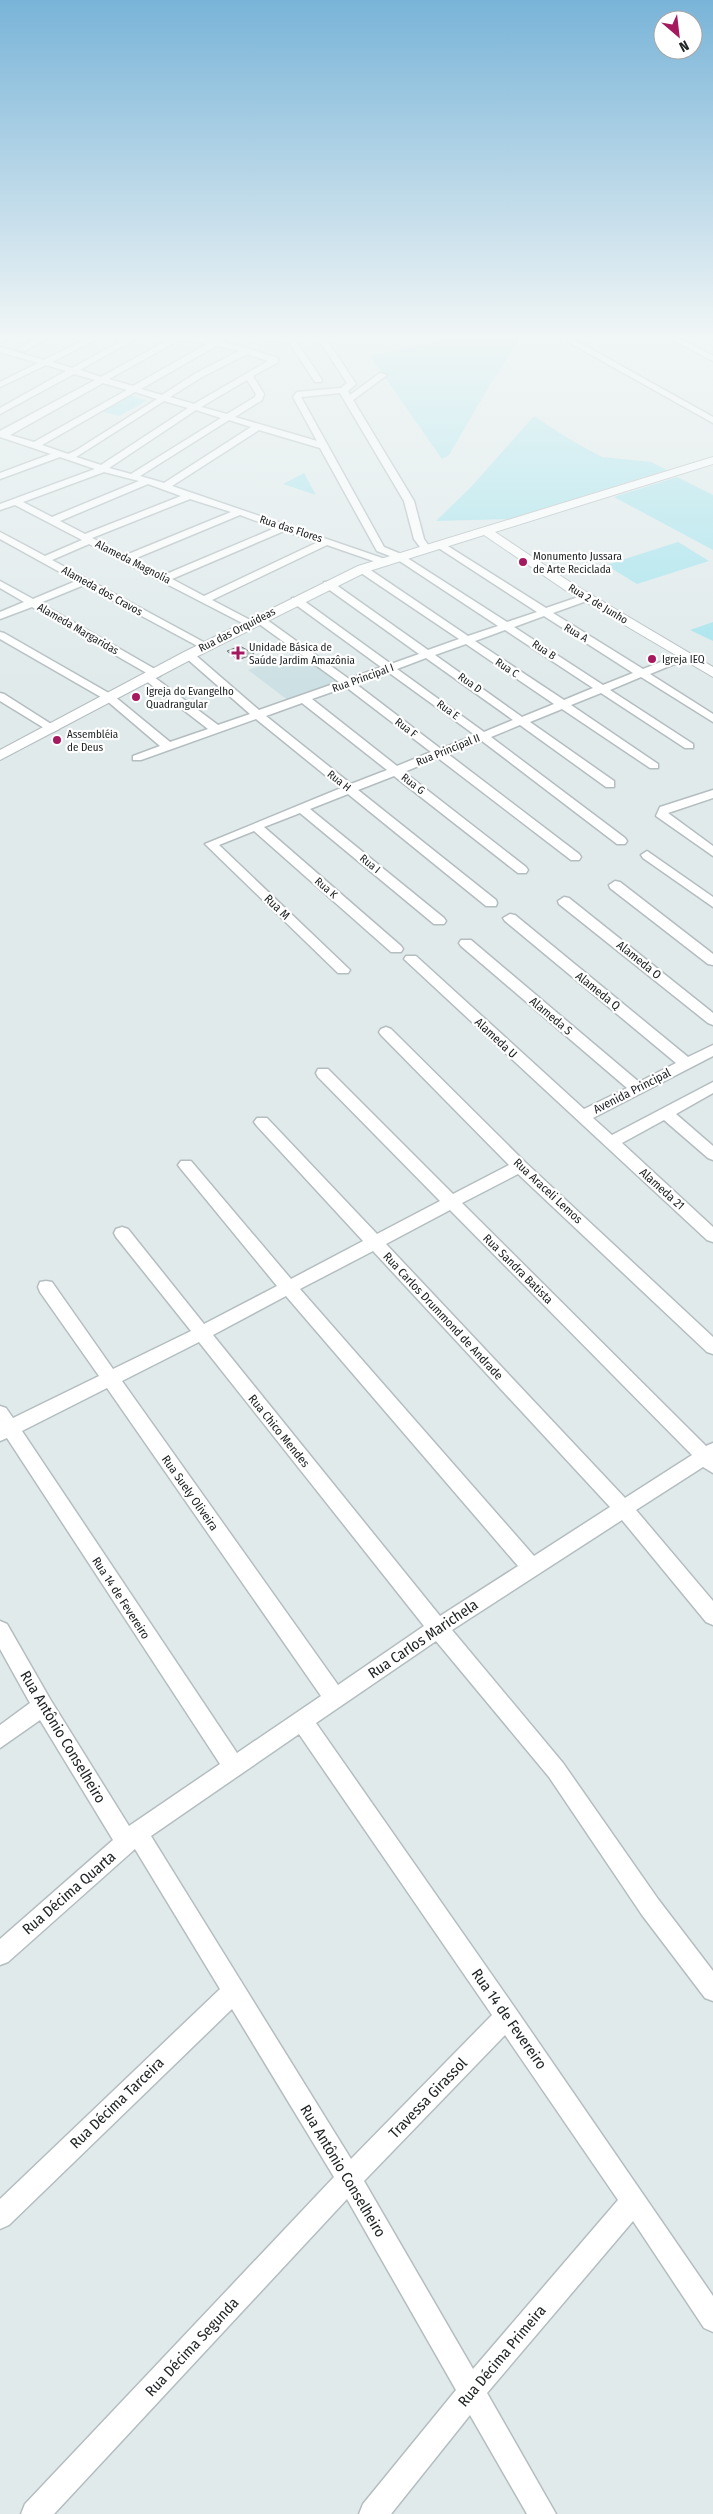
<svg xmlns="http://www.w3.org/2000/svg" width="713" height="2514" font-family="'Fira Sans Condensed',sans-serif">
  <style>
    .built { fill: #cde0e3 }
    .green { fill: #a7e4ed }
    .building { fill: #b5bec0; stroke: #6a7374 }
    .lines { fill: none; stroke-linecap: round; stroke-linejoin: round }
    .minor-casing { stroke: #b4bdbf; stroke-width: 3 }
    .tertiary-casing { stroke: #b4bdbf; stroke-width: 2 }
    .minor { fill: #fff; fill-rule: evenodd }
    .tertiary { fill: #fff; fill-rule: evenodd }
    .poi-dot { fill: #a5195f; stroke: #fff; stroke-width: 2 }
    .labels { text-anchor: middle; dominant-baseline: central; stroke-width: 4.5; stroke-linejoin: round; paint-order: stroke }
    .far-street-label { font-size: 11px; fill: #202425; stroke: #fff }
    .far-poi-label { font-size: 11px; fill: #202425; stroke: #fff; text-anchor: start }
    .street-label { font-size: 12px; fill: #202425; stroke: #fff }
    .near-street-label { font-size: 15px; fill: #202425; stroke: #fff }
  </style>
  <rect width="100%" height="100%" fill="#e0eaeb"/>
  <path class="built" d="M299,652L338,683L289,701L248,670Z"/>
  <path class="green" d="M470,334H523L490,385L449,455L442,459L370,356Z
    M127,394L147,401L119,416L98,410Z
    M534,416L569,439L602,457L651,462L667,470L510,519L436,521L472,486Z
    M304,473L316,495L283,484Z
    M677,477L713,495V550L614,497Z
    M678,542L709,561L637,584L606,565Z
    M713,622V641L690,630Z"/>
  <path class="building" d="M240,646L254,654L238,660L227,651Z"/>
  <g class="lines">
    <g class="minor-casing">
      <path id="minor" d="M7,334H17L0,343V338Z
        M44,334H55L24,351L17,349Z
        M95,334H106L52,362L72,368L134,334H144L80,370L101,377L173,337L167,334C204,334 243,347 278,358V362L253,376L264,394L262,400L235,417L317,441L293,397L297,392L341,388L347,383L315,334H323L356,384L348,391L350,395L380,373L387,375L353,400L414,501L424,539L431,549L429,551H423L414,539L404,501L340,393L301,397L384,547L401,554L507,622L537,612L437,547V543H443L546,608L584,595H592V599L553,613L643,669L681,654H689V658L650,674L713,714V722L641,677L610,690L693,744V748H685L601,693L571,705L658,764V768H650L562,709L530,722L614,781V787H606L520,725L491,737L625,838L627,841L625,844H617L482,741L448,754L579,854L581,857L579,860H571L438,758L404,772L526,867L528,870L526,873H518L394,776L358,790L496,900L497,903L496,906H486L348,794L310,809L444,918L446,921L444,924H434L300,813L264,827L401,946L403,949L401,952H391L254,831L219,845L350,970L348,973H338L205,844L341,788L256,719L141,760H133V756L160,746L106,700L0,639V632L4,633L114,696L170,742L208,729L145,680V676L150,675L32,607L0,619V612L24,602L0,588V581L33,599L76,581L0,539V532L45,556L82,540L15,505L0,510V504L95,469L60,457L0,479V473L51,454L0,437V431L95,380L74,374L0,414V408L66,371L46,365L0,387V382L38,363L0,352V347L44,360ZM181,339L207,344L133,386L109,379ZM216,346L239,351L196,373L162,395L141,389ZM247,354L268,361L194,404L170,397L202,377ZM247,380L256,394L255,397L227,414L201,407ZM103,383L127,390L34,442L10,435ZM135,392L157,399L75,451L68,454L42,445ZM164,401L188,408L101,465L76,457ZM196,410L221,418L131,474L109,468ZM229,420L251,427L164,483L140,476ZM259,430L320,448L377,551L395,558L498,626L468,636L366,567H358V571L459,639L428,650L332,582H324V586L419,654L391,664L300,598H292V602L381,667L349,679L263,617H255V621L339,682L259,710L193,653H185V657L250,714L218,725L154,677L160,676V672L40,603L84,585L205,650L209,649V645L52,560L89,544L250,627L254,626V622L212,600L327,545L379,563H385V559L172,486ZM104,472L139,481L52,517L23,502ZM148,484L181,496L85,534L60,521ZM190,499L231,512L126,555L92,538ZM240,515L275,528L164,575L134,559ZM284,531L318,542L204,596L172,579ZM544,616L633,673L603,685L514,627ZM505,630L593,688L564,700L475,641ZM466,644L554,704L522,717L435,655ZM426,658L513,720L484,732L397,669ZM388,672L475,735L441,749L356,684ZM346,687L431,752L397,766L312,699ZM302,703L387,770L351,784L266,716Z
        M285,334H309L294,338L322,380L321,382H315L287,339L268,341L264,339Z
        M554,334H564L713,417V423Z
        M661,334H672L713,356V361Z
        M0,693L4,694L59,729L53,732L49,731L0,701Z
        M713,790V798L668,813L713,846V856L656,816L660,807Z
        M647,851L713,897V907L643,858L641,855Z
        M615,881L620,882L713,954V965L708,964L610,888L609,885Z
        M564,897L569,898L713,1013V1025L708,1023L559,904L558,901Z
        M510,914L515,915L688,1057L713,1045V1056L593,1118L612,1135L713,1082V1093L676,1114L713,1146V1160L708,1158L664,1120L622,1143L713,1227V1242L707,1240L404,959L406,956H416L584,1109L627,1088L461,946L459,943L461,940H471L639,1082L676,1063L505,921L503,918Z
        M386,1027L391,1029L525,1162L713,1337V1354L707,1352L518,1174L462,1203L706,1446L713,1443V1473L703,1467L636,1510L713,1601V1625L706,1622L622,1520L452,1630L563,1763L658,1899L713,1971V2001L705,1998L642,1915L549,1777L436,1641L316,1723L515,2008L713,2296V2332L704,2328L633,2221L487,2393L556,2514H527L470,2415L391,2514H359L363,2504L456,2390L347,2199L54,2514H21L25,2504L334,2177L232,2009L9,2225L0,2229V2199L220,1989L135,1849L8,1962L0,1965V1939L113,1840L40,1720L0,1748V1725L30,1703L0,1649V1621L7,1624L50,1699L129,1826L220,1764L7,1438L0,1441V1406L6,1408L13,1418L99,1376L40,1292L38,1287L40,1282L46,1281L52,1282L113,1369L191,1331L116,1237L114,1233L116,1229L122,1227L128,1229L204,1324L277,1286L181,1169L178,1165L181,1161H191L291,1279L363,1241L257,1126L254,1122L257,1118H267L377,1234L440,1201L318,1077L316,1073L318,1069H328L453,1194L509,1165L381,1035L379,1032L381,1029ZM450,1210L692,1455L625,1498L386,1244ZM373,1251L610,1507L534,1556L300,1289ZM286,1296L518,1566L440,1616L213,1335ZM199,1342L424,1626L338,1685L122,1381ZM107,1388L321,1696L237,1753L22,1431ZM299,1734L492,2015L351,2159L151,1836ZM505,2035L618,2200L473,2369L364,2181Z"/>
    </g>
    <g class="tertiary-casing">
      <path id="tertiary" d="M713,457V464L495,532L573,584L713,667V677L565,590L484,535L366,572L194,658L0,760V750L184,652L358,566Z"/>
    </g>
    <use href="#minor" class="minor"/>
    <use href="#tertiary" class="tertiary"/>
  </g>
  <linearGradient id="sky" x2="0" y2="1"><stop stop-color="#79b4d8"/><stop offset="0.49" stop-color="#f1f6f6"/><stop offset="1" stop-color="#f1f6f6" stop-opacity="0"/></linearGradient>
  <rect width="713" height="686" fill="url(#sky)"/>
  <g class="poi-dot">
    <circle cx="523" cy="562" r="5"/>
    <path d="M235.5 645.5h5v5h5v5h-5v5h-5v-5h-5v-5h5z"/>
    <circle cx="652" cy="659" r="5"/>
    <circle cx="136" cy="697" r="5"/>
    <circle cx="57" cy="740" r="5"/>
  </g>
  <g class="labels">
    <g class="far-street-label">
      <text transform="translate(291 529) rotate(18)">Rua das Flores</text>
      <text transform="translate(133 562) rotate(27)">Alameda Magnolia</text>
      <text transform="translate(102 591) rotate(29)">Alameda dos Cravos</text>
      <text transform="translate(598 604) rotate(31)">Rua 2 de Junho</text>
      <text transform="translate(78 629) rotate(30)">Alameda Margaridas</text>
      <text transform="translate(237 630) rotate(-27)">Rua das Orquideas</text>
      <text transform="translate(576 633) rotate(31)">Rua A</text>
      <text transform="translate(544 650) rotate(34)">Rua B</text>
      <text transform="translate(507 668) rotate(34)">Rua C</text>
      <text transform="translate(363 678) rotate(-20)">Rua Principal I</text>
      <text transform="translate(470 683) rotate(36)">Rua D</text>
      <text transform="translate(448 710) rotate(36)">Rua E</text>
      <text transform="translate(406 728) rotate(38)">Rua F</text>
      <text transform="translate(448 750) rotate(-22)">Rua Principal II</text>
      <text transform="translate(339 781) rotate(39)">Rua H</text>
      <text transform="translate(413 784) rotate(38)">Rua G</text>
      <text transform="translate(370 864) rotate(39)">Rua I</text>
      <text transform="translate(326 888) rotate(41)">Rua K</text>
    </g>
    <g class="far-poi-label">
      <text x="533" y="556">Monumento Jussara<tspan x="533" dy="13">de Arte Reciclada</tspan></text>
      <text x="249" y="647">Unidade Básica de<tspan x="249" dy="13">Saúde Jardim Amazônia</tspan></text>
      <text x="662" y="659">Igreja IEQ</text>
      <text x="146" y="691">Igreja do Evangelho<tspan x="146" dy="13">Quadrangular</tspan></text>
      <text x="67" y="734">Assembléia<tspan x="67" dy="13">de Deus</tspan></text>
    </g>
    <g class="street-label">
      <text transform="translate(277 907) rotate(44)">Rua M</text>
      <text transform="translate(639 960) rotate(39)">Alameda O</text>
      <text transform="translate(598 991) rotate(39)">Alameda Q</text>
      <text transform="translate(551 1016) rotate(40)">Alameda S</text>
      <text transform="translate(496 1038) rotate(43)">Alameda U</text>
      <text transform="translate(632 1091) rotate(-27)">Avenida Principal</text>
      <text transform="translate(662 1189) rotate(42)">Alameda 21</text>
      <text transform="translate(548 1191) rotate(43)">Rua Araceli Lemos</text>
      <text transform="translate(518 1269) rotate(45)">Rua Sandra Batista</text>
      <text transform="translate(443 1316) rotate(47)">Rua Carlos Drummond de Andrade</text>
      <text transform="translate(279 1431) rotate(51)">Rua Chico Mendes</text>
      <text transform="translate(190 1493) rotate(55)">Rua Suely Oliveira</text>
      <text transform="translate(121 1598) rotate(57)">Rua 14 de Fevereiro</text>
    </g>
    <g class="near-street-label">
      <text transform="translate(423 1639) rotate(-34)">Rua Carlos Marichela</text>
      <text transform="translate(63 1737) rotate(59)">Rua Antônio Conselheiro</text>
      <text transform="translate(69 1893) rotate(-41)">Rua Décima Quarta</text>
      <text transform="translate(509 2019) rotate(55)">Rua 14 de Fevereiro</text>
      <text transform="translate(428 2098) rotate(-46)">Travessa Girassol</text>
      <text transform="translate(117 2103) rotate(-44)">Rua Décima Tarceira</text>
      <text transform="translate(343 2171) rotate(59)">Rua Antônio Conselheiro</text>
      <text transform="translate(192 2347) rotate(-47)">Rua Décima Segunda</text>
      <text transform="translate(502 2356) rotate(-50)">Rua Décima Primeira</text>
    </g>
  </g>
  <g transform="translate(678 35) rotate(152)"><circle r="24" fill="#ffffff" stroke="#a6a7a8"/>
  <path d="M0-4L9 19L0 12L-9 19Z" fill="#a5195f"/>
  <text y="-8" font-size="14" font-weight="bold" text-anchor="middle" fill="#202425">N</text>
  </g>
</svg>
